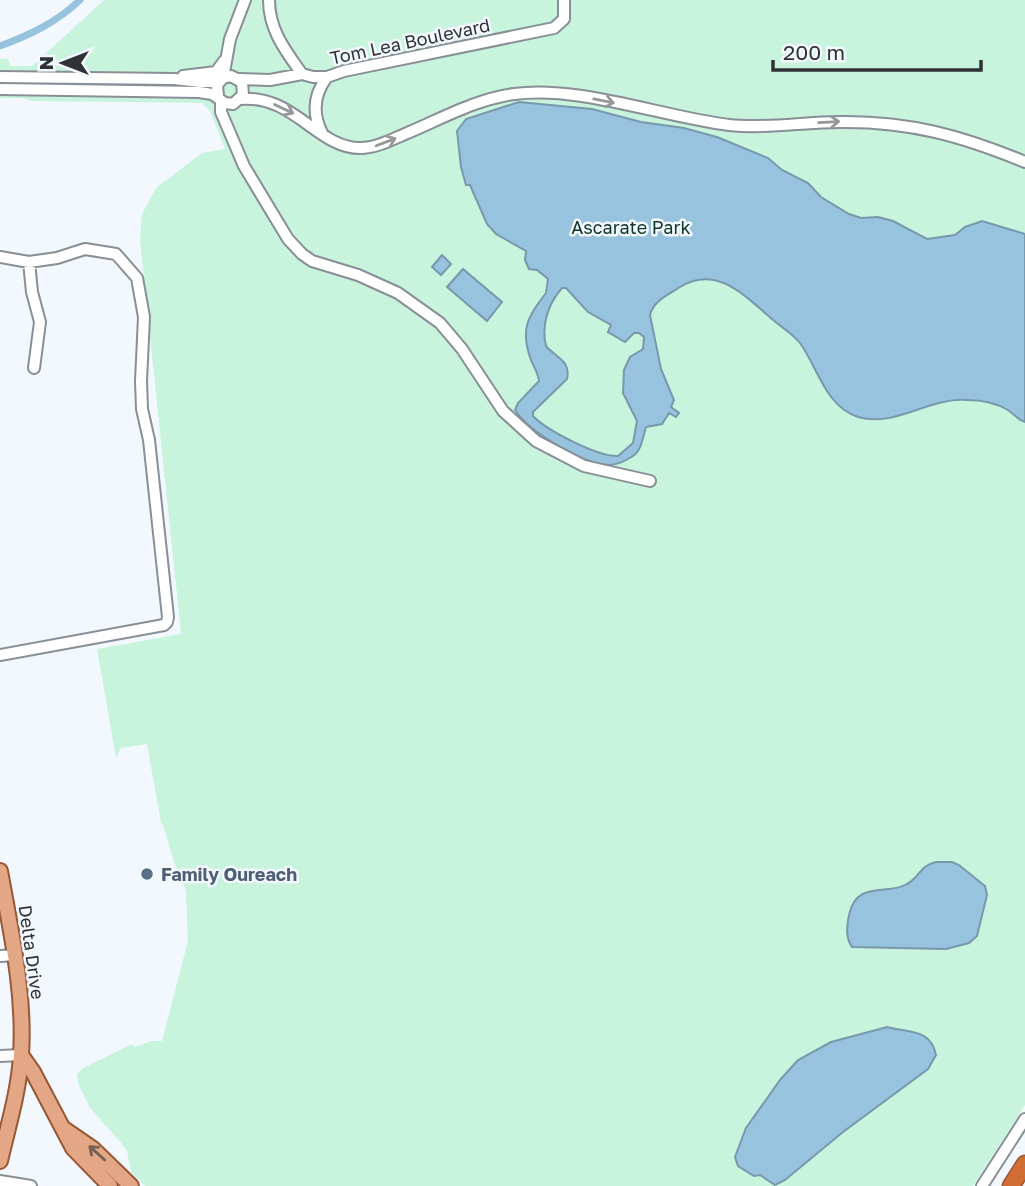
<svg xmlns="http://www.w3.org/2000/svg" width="1025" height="1186" font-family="'Golos Text',sans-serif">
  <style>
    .green { fill: #c8f3dd }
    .water { fill: #97c3de; stroke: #7898ab; stroke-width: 2; fill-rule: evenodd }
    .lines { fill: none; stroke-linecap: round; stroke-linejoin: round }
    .canal { stroke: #97c3de; stroke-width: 7 }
    .minor-casing { stroke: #898f96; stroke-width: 14 }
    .major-casing { stroke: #985835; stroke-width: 18 }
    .highway-casing { stroke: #985835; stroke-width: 19 }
    .minor { stroke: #fff; stroke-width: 10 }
    .major { stroke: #e3a786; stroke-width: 14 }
    .highway { stroke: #d16c35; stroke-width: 16 }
    .oneway { stroke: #97989a }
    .oneway2 { stroke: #776155 }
    .service-dot { fill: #5c6f8a; stroke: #f3f8fe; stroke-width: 2.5 }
    .labels { text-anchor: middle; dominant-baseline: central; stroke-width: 5; stroke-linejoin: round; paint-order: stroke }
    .street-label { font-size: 18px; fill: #2f3235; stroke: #f3f8fe }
    .park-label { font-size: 18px; fill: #0e3726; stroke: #f3f8fe }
    .service-label { font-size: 18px; font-weight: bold; fill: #4e5e75; stroke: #f3f8fe; text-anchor: start }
  </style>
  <rect width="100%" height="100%" fill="#f3f8fe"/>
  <path class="green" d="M104,0H1025V1105L973,1186H145L131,1172L127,1151L122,1144L90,1108L78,1083L77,1074L83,1068L132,1044L134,1047L152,1041H162L188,941L186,891L174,862L163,825L161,823L147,744L121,748L116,758L97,649L181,634L140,240L142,214L156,188L202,153L225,149L210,111L202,103L32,101L23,98H0V59L7,58L11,66H32Z"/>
  <path class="water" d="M519,102L592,109L641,122L684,128L717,137L768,158L782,170L808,183L821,197L849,214L861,218L878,217L893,221L927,239L955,235L965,227L982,221L1025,234V422C1018,420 1014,414 1008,410C996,403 981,400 967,400C929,397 895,428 858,417C825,406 818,368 800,343C792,333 781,327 772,319C745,296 716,264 680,287C668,295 653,301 650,315L661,369L674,400L671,407L679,413L676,417L669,413L662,424L646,427C643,436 642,450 633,456C627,460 617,465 608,465C582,463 529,432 515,410L518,403L539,381C538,372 534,368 531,360C520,330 527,317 546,293L548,279L537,270L529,269L525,260L526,251L496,234L487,224L470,185H466L461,167L457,131L466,119ZM562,288H566L588,312L611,325L608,332L625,342L634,333H639L644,337L643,349L630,357L624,370L623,393L637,421L633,443L618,456C598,457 546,430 533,416V412L567,379C571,360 556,358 546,346C541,325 548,304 562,288Z
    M442,255L451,264L441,275L432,267Z
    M463,269L502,302L487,321L447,287Z
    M936,862H952L959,865L985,886L987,895L977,936L969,943L946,949L852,947C845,937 847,926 849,915C857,879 888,896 907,884C920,877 919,866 936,862Z
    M887,1027C907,1033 931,1028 936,1055L928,1069L843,1132L785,1180L775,1185L760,1175L754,1176L738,1166L735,1157L746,1128L780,1080L798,1060L831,1042Z"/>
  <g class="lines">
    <path class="canal" d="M0,46C30,35 57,22 80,0"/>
    <g class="minor-casing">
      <path id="minor" d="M269,0C269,30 285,50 302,74
        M183,76L216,72L224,61
        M0,77L174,79L201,82H219
        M223,78L230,39L245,0
        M239,79L270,80L302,74L313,77H327L344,71L554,28L564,19V0
        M0,89L199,92L212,94L225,103L233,104L243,95L242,82L231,76L223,78L217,85L218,96
        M240,99C294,94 317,148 360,148C376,148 391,140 405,134C441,119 476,99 514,94C579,85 663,117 729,125C766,129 803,122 840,122C909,121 962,136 1025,162
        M221,101V112L244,166L288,239L302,254L312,261L358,275L398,293L440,323L462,349L503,411L536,441L584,466L650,481
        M322,133C312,113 314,94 327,77
        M0,257L29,262L57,258L85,249L116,254L137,278L144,317L141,381L142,409L149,440L168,617L167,622L164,625L0,655
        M29,262L32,292L40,322L34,368
        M0,956L16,955
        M0,1056L21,1055
        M0,1181L31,1186
        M982,1186L1025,1119"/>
    </g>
    <g class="major-casing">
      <path id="major" d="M0,871C11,932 25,993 21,1055C19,1091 8,1126 0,1161
        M21,1055L33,1072L73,1148L110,1186
        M64,1129L93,1149L131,1186"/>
    </g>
    <g class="highway-casing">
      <path id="highway" d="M1011,1186L1025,1164"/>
    </g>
    <use href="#minor" class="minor"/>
    <use href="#major" class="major"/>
    <use href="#highway" class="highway"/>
  </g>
  <defs><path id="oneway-shaft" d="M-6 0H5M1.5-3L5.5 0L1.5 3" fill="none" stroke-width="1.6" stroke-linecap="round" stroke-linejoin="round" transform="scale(1.75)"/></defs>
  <g class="oneway">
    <use href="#oneway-shaft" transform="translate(604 101) rotate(11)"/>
    <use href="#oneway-shaft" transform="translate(284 109) rotate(26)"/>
    <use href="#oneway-shaft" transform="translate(829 122) rotate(-3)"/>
    <use href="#oneway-shaft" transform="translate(386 142) rotate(-21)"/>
  </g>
  <use class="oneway2" href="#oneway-shaft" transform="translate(97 1153) rotate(-138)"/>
  <circle class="service-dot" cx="147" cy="874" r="7"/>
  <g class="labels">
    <g class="street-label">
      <text transform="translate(410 41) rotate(-12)">Tom Lea Boulevard</text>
      <text transform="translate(32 952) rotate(82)">Delta Drive</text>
    </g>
    <g class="park-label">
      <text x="631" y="227">Ascarate Park</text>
    </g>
    <g class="service-label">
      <text x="161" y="874">Family Oureach</text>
    </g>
  </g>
  <g transform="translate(63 63) rotate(270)" stroke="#f3f8fe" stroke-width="5" paint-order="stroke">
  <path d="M0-5L12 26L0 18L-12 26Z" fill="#2f3235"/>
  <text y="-10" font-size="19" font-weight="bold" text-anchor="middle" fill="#2f3235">N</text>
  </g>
  <path d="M773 60v10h208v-10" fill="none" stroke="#2f3235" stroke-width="3.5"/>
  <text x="783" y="60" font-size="21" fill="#2f3235" stroke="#f3f8fe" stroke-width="5" paint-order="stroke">200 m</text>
</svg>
